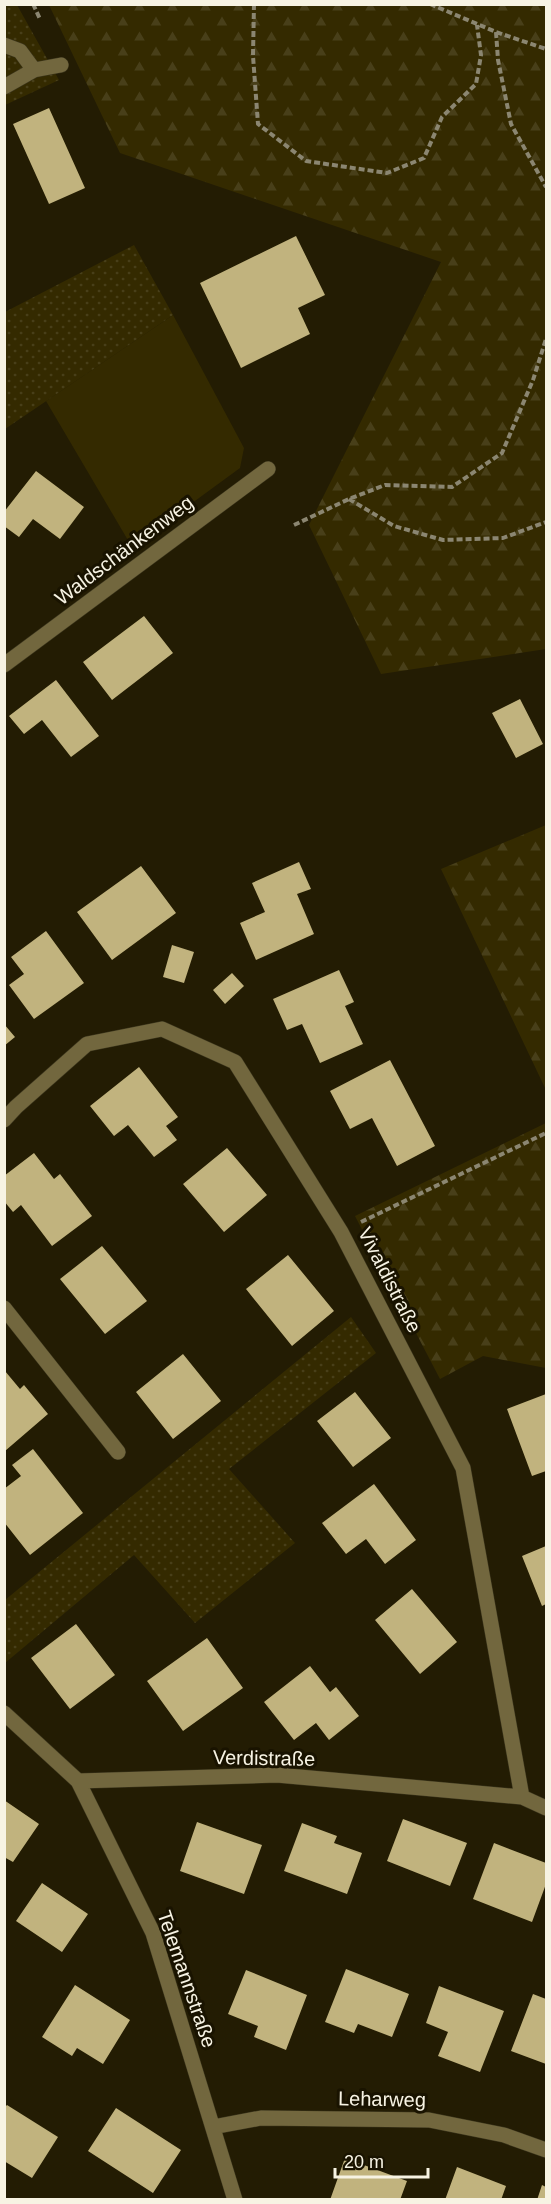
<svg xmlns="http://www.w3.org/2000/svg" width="551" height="2204" font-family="Arial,sans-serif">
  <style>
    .green { fill: #342a00 }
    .forest { fill: url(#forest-firs) }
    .park { fill: url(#park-dots) }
    .building { fill: #c1b37e }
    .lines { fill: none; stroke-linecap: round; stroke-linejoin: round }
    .minor-casing { stroke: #3c361e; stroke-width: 16 }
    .path { stroke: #8b8671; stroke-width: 4; stroke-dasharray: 6 3; stroke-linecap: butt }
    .minor { stroke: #72673e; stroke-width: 15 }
    .labels { text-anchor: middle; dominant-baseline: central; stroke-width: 6; stroke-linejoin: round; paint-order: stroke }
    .street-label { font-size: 20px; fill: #f7f3e3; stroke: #191300 }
  </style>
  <defs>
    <pattern id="forest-firs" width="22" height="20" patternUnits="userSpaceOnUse" patternTransform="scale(1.5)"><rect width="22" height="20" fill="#342a00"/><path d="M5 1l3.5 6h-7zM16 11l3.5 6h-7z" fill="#483f19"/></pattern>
    <pattern id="park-dots" width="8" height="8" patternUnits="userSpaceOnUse" patternTransform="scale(1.5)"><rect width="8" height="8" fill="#342a00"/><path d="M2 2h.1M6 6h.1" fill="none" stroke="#483f19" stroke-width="1.8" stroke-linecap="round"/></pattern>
  </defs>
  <rect width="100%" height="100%" fill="#231c03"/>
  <path class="green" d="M173,315L244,448L240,468L132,547L46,401Z"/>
  <path class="forest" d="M49,5H546V649L381,674L309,525L441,262L120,153Z
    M546,825V1090L441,869Z
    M546,1123V1368L483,1356L440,1379L355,1216Z"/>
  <path class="park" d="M4,5H17L59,80L5,105Z
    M134,245L173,315L5,429V312Z
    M351,1317L376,1353L229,1469L295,1543L195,1623L134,1555L5,1663V1600Z"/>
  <path class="building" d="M49,108L85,188L49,204L13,124Z
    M296,236L325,295L298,308L310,334L241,368L200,283Z
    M36,471L84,507L60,539L33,519L19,537L4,526V512Z
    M144,616L173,653L112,700L83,662Z
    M56,680L99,736L71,757L42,720L24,734L9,716Z
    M520,699L543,744L516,758L492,713Z
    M299,862L311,889L297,894L314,934L256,960L240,923L265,912L252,883Z
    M141,866L176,913L112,960L77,912Z
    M46,931L84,983L34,1019L9,985L24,974L11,957Z
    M172,945L194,952L184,983L163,977Z
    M339,970L354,1002L345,1006L363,1044L320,1063L302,1024L287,1030L273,999Z
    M232,973L244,986L225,1004L213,990Z
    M4,1024L15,1037L4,1046Z
    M390,1060L435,1146L397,1166L372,1118L350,1129L330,1091Z
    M139,1067L178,1117L166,1126L177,1140L154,1157L128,1125L114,1136L90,1106Z
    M227,1148L267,1195L224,1232L183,1184Z
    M34,1153L54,1179L60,1174L92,1216L52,1246L21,1205L13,1212L4,1201V1176Z
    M102,1246L147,1301L105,1334L60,1279Z
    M288,1255L334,1311L292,1346L246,1289Z
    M183,1354L221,1401L173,1439L136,1392Z
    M5,1371L20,1389L24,1385L48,1414L5,1451Z
    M355,1392L391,1438L353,1467L317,1421Z
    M546,1394V1471L532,1476L507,1409Z
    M33,1449L83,1513L30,1555L4,1522V1489L21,1476L12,1465Z
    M374,1484L416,1540L385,1564L366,1539L346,1554L322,1523Z
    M546,1546V1604L542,1606L522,1556Z
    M412,1589L457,1642L420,1674L375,1620Z
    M76,1624L115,1675L70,1709L31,1658Z
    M207,1638L243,1688L183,1731L147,1681Z
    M310,1666L330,1692L336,1687L359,1716L329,1740L316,1723L294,1740L264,1702Z
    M4,1800L39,1824L13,1862L4,1857Z
    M403,1819L467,1843L450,1886L387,1861Z
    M197,1822L262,1845L244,1894L180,1871Z
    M302,1823L337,1836L334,1843L362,1853L347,1894L284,1871Z
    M494,1843L546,1863V1884L532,1922L473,1899Z
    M42,1883L88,1914L62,1952L16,1921Z
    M346,1969L409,1994L392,2037L358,2024L354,2033L325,2022Z
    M246,1970L307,1995L286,2050L254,2037L258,2026L228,2014Z
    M75,1985L130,2020L103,2064L77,2048L72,2056L42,2037Z
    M439,1986L504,2011L480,2072L438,2056L448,2032L426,2023Z
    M533,1994L546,1999V2064L511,2051Z
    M7,2105L58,2137L32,2178L4,2161V2108Z
    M116,2108L181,2150L153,2193L88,2151Z
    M345,2158L407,2181L400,2200H330Z
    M457,2167L506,2186L501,2200H445Z
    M542,2185L546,2187V2200H537Z"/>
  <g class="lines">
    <g class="minor-casing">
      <path id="minor" d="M4,45L20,51L34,70
        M4,87L34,70L61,65
        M4,665L268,469
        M4,1120L16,1107L87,1044L162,1029L235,1062L341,1232L463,1468L522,1797
        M4,1308L118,1452
        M4,1713L78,1781L153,1933L235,2200
        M78,1781L277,1775L522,1797L546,1808
        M213,2127L261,2118L429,2120L504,2135L546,2150"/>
    </g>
    <path class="path" d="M33,4L40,19
      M254,4L253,56L258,124L306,161L387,173L424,158L442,117L476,84L481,55L477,25
      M430,4L496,32L546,49
      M496,32L498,60L511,124L546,187
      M349,499L394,526L443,540L503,538L546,522
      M294,525L349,499L385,485L452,487L502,453L533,380L546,339
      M361,1222L546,1133"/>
    <use href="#minor" class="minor"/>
  </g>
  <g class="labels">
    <g class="street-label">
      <text transform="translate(124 550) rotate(-37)">Waldschänkenweg</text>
      <text transform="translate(390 1280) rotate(63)">Vivaldistraße</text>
      <text transform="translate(264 1758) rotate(1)">Verdistraße</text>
      <text transform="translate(187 1979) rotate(71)">Telemannstraße</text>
      <text transform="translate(382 2099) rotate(1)">Leharweg</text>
    </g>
  </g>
  <rect width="551" height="2204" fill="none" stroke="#f7f3e3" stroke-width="12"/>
  <path d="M335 2168v9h93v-9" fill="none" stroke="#f7f3e3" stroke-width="3"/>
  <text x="344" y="2168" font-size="18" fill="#f7f3e3" stroke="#191300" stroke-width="4.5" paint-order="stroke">20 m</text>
</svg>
